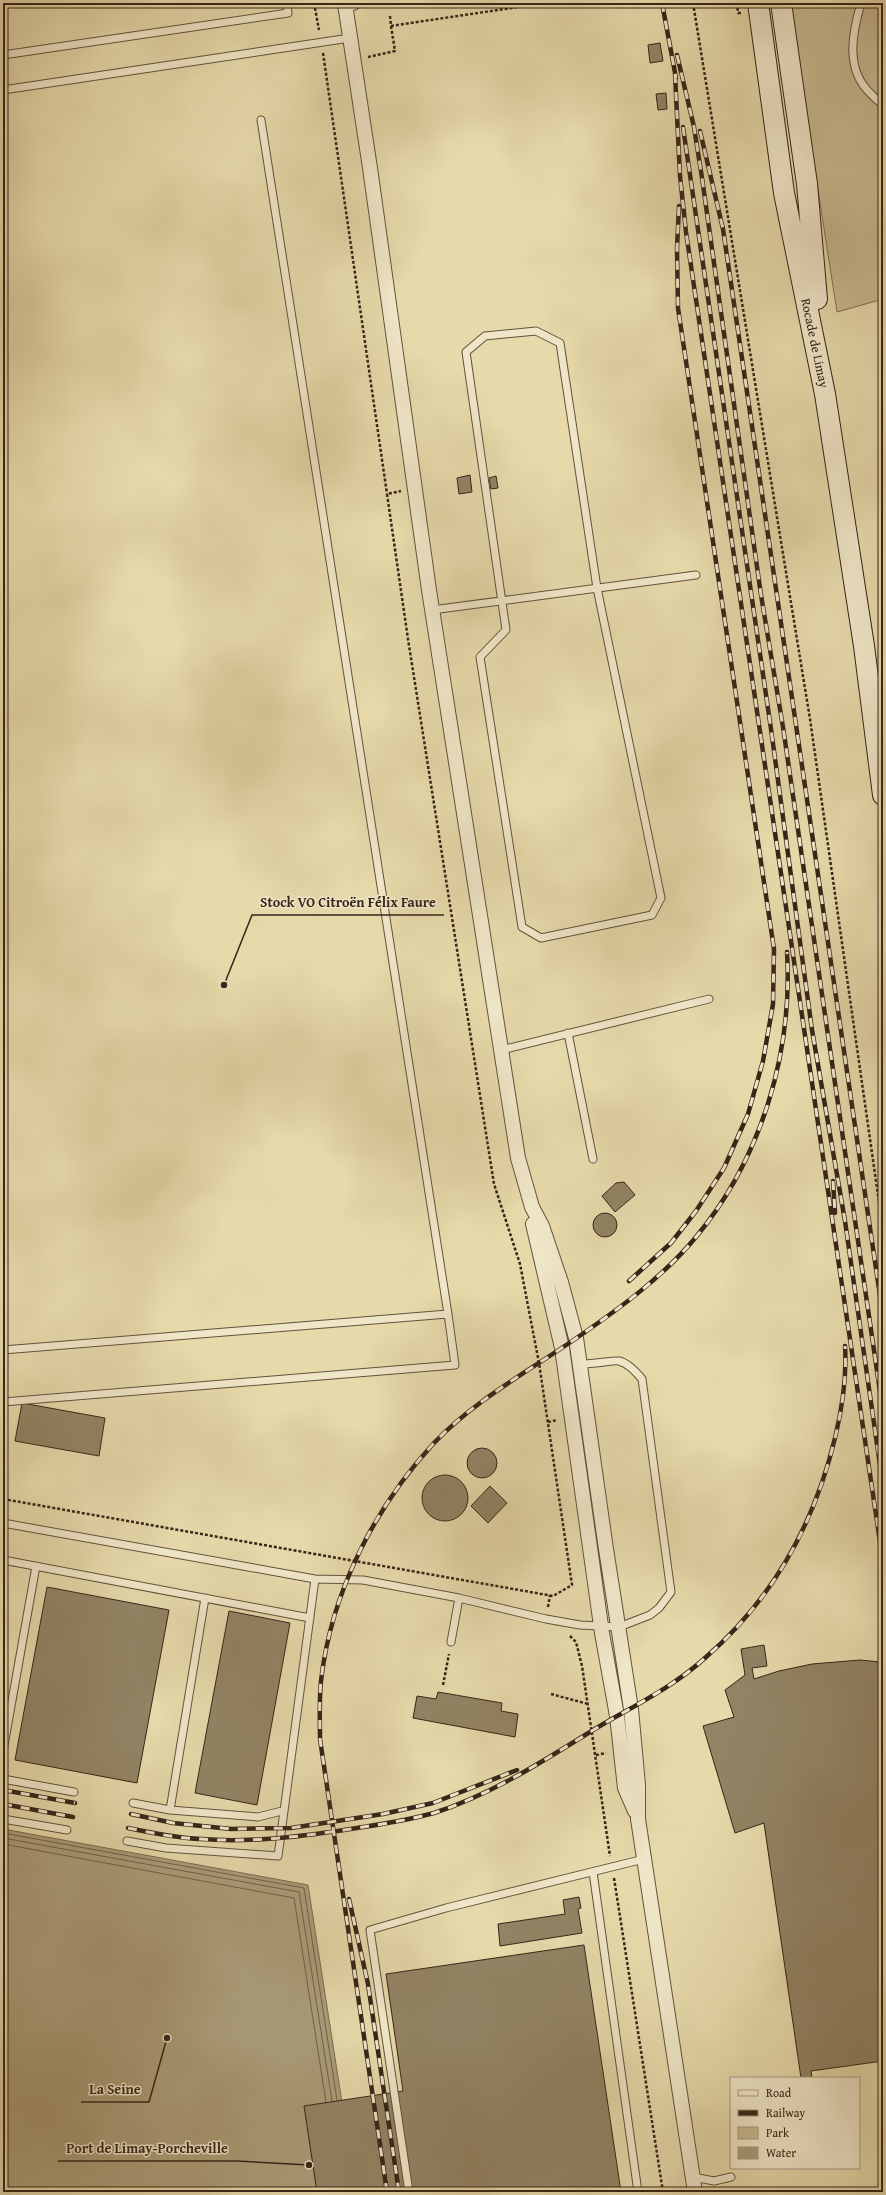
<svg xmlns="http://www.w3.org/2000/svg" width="886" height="2195" font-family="'Gentium Book Plus',serif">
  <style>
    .green { fill: #c8ba91; stroke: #807054 }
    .water { fill: #aa9c78; stroke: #7c6c52 }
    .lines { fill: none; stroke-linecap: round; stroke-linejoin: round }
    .shore { stroke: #706048; stroke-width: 1 }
    .building { fill: #928364; stroke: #372518 }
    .service-casing { stroke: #63523c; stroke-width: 9 }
    .minor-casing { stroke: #63523c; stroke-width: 16 }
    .secondary-casing { stroke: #372518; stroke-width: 22 }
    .path { stroke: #372518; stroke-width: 2.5; stroke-dasharray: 3 2; stroke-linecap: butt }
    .service { stroke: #efe6c8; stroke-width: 7 }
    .minor { stroke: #efe6c8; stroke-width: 14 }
    .secondary { stroke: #efe6c8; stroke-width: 20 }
    .rail-casing { stroke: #372518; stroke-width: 4.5 }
    .rail { stroke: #efe6c8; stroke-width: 3; stroke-dasharray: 9; stroke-linecap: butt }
    .labels { text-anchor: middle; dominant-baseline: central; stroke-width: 3; stroke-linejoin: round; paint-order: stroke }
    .street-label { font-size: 13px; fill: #372518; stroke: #efe6c8 }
    .leader { fill: none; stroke: #372518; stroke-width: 1.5 }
    .callout-dot { fill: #372518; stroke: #efe6c8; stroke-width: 1.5 }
    .callout-label { font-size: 14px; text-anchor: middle; font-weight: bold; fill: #372518; stroke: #efe6c8; stroke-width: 3; stroke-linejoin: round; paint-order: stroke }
  </style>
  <rect width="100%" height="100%" fill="#e6d9aa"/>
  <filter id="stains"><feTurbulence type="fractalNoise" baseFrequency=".005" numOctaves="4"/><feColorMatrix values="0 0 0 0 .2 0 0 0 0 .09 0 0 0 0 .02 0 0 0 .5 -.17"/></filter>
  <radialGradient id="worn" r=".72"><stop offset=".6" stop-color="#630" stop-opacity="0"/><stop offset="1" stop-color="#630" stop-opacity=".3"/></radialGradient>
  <path class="green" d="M789,3H883V299L837,312Z"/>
  <path class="water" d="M3,1829L308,1885L356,2192H3Z"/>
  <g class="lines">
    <path class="shore" d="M3,1833L304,1888L337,2100
      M3,1838L299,1892L332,2101
      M3,1844L294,1898L326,2102"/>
  </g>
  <path class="building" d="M660,43L663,61L650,63L648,45Z
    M666,93L667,109L658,110L656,94Z
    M470,475L472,492L459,494L457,478Z
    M496,476L498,488L491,489L489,478Z
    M624,1182L635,1195L615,1212L602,1196L616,1183Z
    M593 1225a12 12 0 1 1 24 0a12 12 0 1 1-24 0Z
    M22,1403L105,1418L99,1456L15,1441Z
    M467 1463a15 15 0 1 1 30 0a15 15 0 1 1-30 0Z
    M422 1498a23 23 0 1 1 46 0a23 23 0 1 1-46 0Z
    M490,1486L507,1503L488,1523L471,1506Z
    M47,1587L169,1610L137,1783L15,1760Z
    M229,1611L290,1623L257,1805L195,1793Z
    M764,1645L767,1666L752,1668L754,1679L779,1671L812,1664L860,1660L880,1662L883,1682V2061L811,2071L812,2078H801L764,1823L735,1833L703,1726L734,1717L725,1690L745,1675L741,1649Z
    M438,1692L502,1703L501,1711L518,1714L515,1737L413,1718L417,1696L436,1699Z
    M579,1897L581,1908L578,1909L582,1933L500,1946L498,1924L565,1914L563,1900Z
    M584,1945L621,2192H317L304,2106L403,2091L386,1974Z"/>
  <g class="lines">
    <g class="service-casing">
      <path id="service" d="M861,3C852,34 845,70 871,94C875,98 878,102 883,104
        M3,55L288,13L287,3
        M3,90L350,38
        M261,120L448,1314
        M536,331L560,343L597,588L661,898L652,915L541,938L522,927L480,657L506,630L466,352L485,336Z
        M432,610L696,575
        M568,1033L593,1159
        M501,1050L709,999
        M3,1350L448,1314L455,1365L3,1402
        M3,1523L315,1579L363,1580L459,1598L546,1619L580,1625L619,1627L650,1615L659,1608L671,1592L642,1379C637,1373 628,1363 619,1361C614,1360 589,1365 580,1364
        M3,1560L310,1618
        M451,1642L459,1598
        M3,1751L36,1566
        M3,1779L74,1792
        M133,1803L170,1810L258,1817L282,1811
        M170,1810L205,1598
        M3,1819L67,1830
        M127,1841L166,1848L278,1856L315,1579
        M593,1872L638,2192
        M693,2177L714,2181L731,2177
        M409,2192L370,1930L446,1908L644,1859"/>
    </g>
    <g class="minor-casing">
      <path id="minor" d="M353,3L345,4L370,168L429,590L518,1158L532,1207L542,1226L561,1282L576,1338L606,1549L631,1709L638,1785V1819L695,2192
        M533,1224L562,1348L602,1633L617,1716L625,1788L635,1811"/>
    </g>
    <g class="secondary-casing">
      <path id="secondary" d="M758,3L784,193L825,394L864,646L883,795
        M781,3L807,184L817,299"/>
    </g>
    <path class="path" d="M314,3L319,30
      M693,3L810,719L883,1230
      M737,3L738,13H741
      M390,16L391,26L544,3
      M323,53L387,494
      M368,57L395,51L391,26
      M548,1422L557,1420
      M3,1499L553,1596L572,1585L539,1363L520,1264L494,1184L408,639L387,494L401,491
      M548,1607L550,1595
      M570,1636L576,1642L582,1666L610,1856
      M443,1685L449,1654
      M551,1694L588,1704
      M596,1755L606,1753
      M614,1878L663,2192"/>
    <use href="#service" class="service"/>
    <use href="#minor" class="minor"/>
    <use href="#secondary" class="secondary"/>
    <g class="rail-casing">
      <path id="rail" d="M662,3L676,78
        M677,55L694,127L702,178L761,595L783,727L883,1412
        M675,74L680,176L686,232L883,1562
        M683,127L771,729L812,1030L845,1221L883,1486
        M700,131L723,229L883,1316
        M833,1181L835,1213
        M629,1281L671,1243L696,1211L724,1168L748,1114L763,1061L773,1004L774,949L678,308L677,248L679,206
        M3,1790L75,1803
        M3,1804L73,1817
        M131,1814L173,1823L231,1829L291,1828L383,1814L433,1803L517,1770
        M128,1828C152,1833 176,1838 201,1839C253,1843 306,1836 357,1828C382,1824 409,1820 434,1813C490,1795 540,1763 590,1732C629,1708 671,1689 705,1658C773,1599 814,1525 835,1438C842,1409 847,1377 845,1346
        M349,1899L368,1984L399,2192
        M387,2192L320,1739C320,1720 319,1700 321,1681C331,1593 374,1508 434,1443C475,1400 529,1371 578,1337C620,1308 663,1277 696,1237C761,1159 793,1053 787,952"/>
    </g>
    <use href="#rail" class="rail"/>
  </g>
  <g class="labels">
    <g class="street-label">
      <text transform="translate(815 343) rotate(78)">Rocade de Limay</text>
    </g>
  </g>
  <path class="leader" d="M224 985L252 915H444M167 2038L149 2102H81M309 2165L236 2161H58"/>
  <g class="callout-dot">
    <circle cx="224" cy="985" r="4"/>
    <circle cx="167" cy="2038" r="4"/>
    <circle cx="309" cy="2165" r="4"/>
  </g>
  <g class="callout-label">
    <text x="348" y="907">Stock VO Citroën Félix Faure</text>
    <text x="115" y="2094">La Seine</text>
    <text x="147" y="2153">Port de Limay-Porcheville</text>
  </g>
  <rect width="886" height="2195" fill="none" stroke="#e6d9aa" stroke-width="16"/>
  <rect x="4" y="4" width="878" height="2187" fill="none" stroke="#372518" stroke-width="2"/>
  <rect x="8" y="8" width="870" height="2179" fill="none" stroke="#372518"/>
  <rect x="730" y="2077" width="130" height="92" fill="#efe6c8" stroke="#a59982"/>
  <rect x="738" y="2090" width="20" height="6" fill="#efe6c8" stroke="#a59982"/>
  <text x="766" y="2097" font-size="12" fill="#372518">Road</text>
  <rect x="738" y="2110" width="20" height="6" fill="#372518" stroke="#a59982"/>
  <text x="766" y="2117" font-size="12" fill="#372518">Railway</text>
  <rect x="738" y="2127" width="20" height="12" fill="#c8ba91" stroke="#a59982"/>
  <text x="766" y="2137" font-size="12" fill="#372518">Park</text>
  <rect x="738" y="2147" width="20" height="12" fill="#aa9c78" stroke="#a59982"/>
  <text x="766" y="2157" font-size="12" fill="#372518">Water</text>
  <rect width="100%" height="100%" filter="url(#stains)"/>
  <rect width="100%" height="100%" fill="url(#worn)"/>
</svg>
